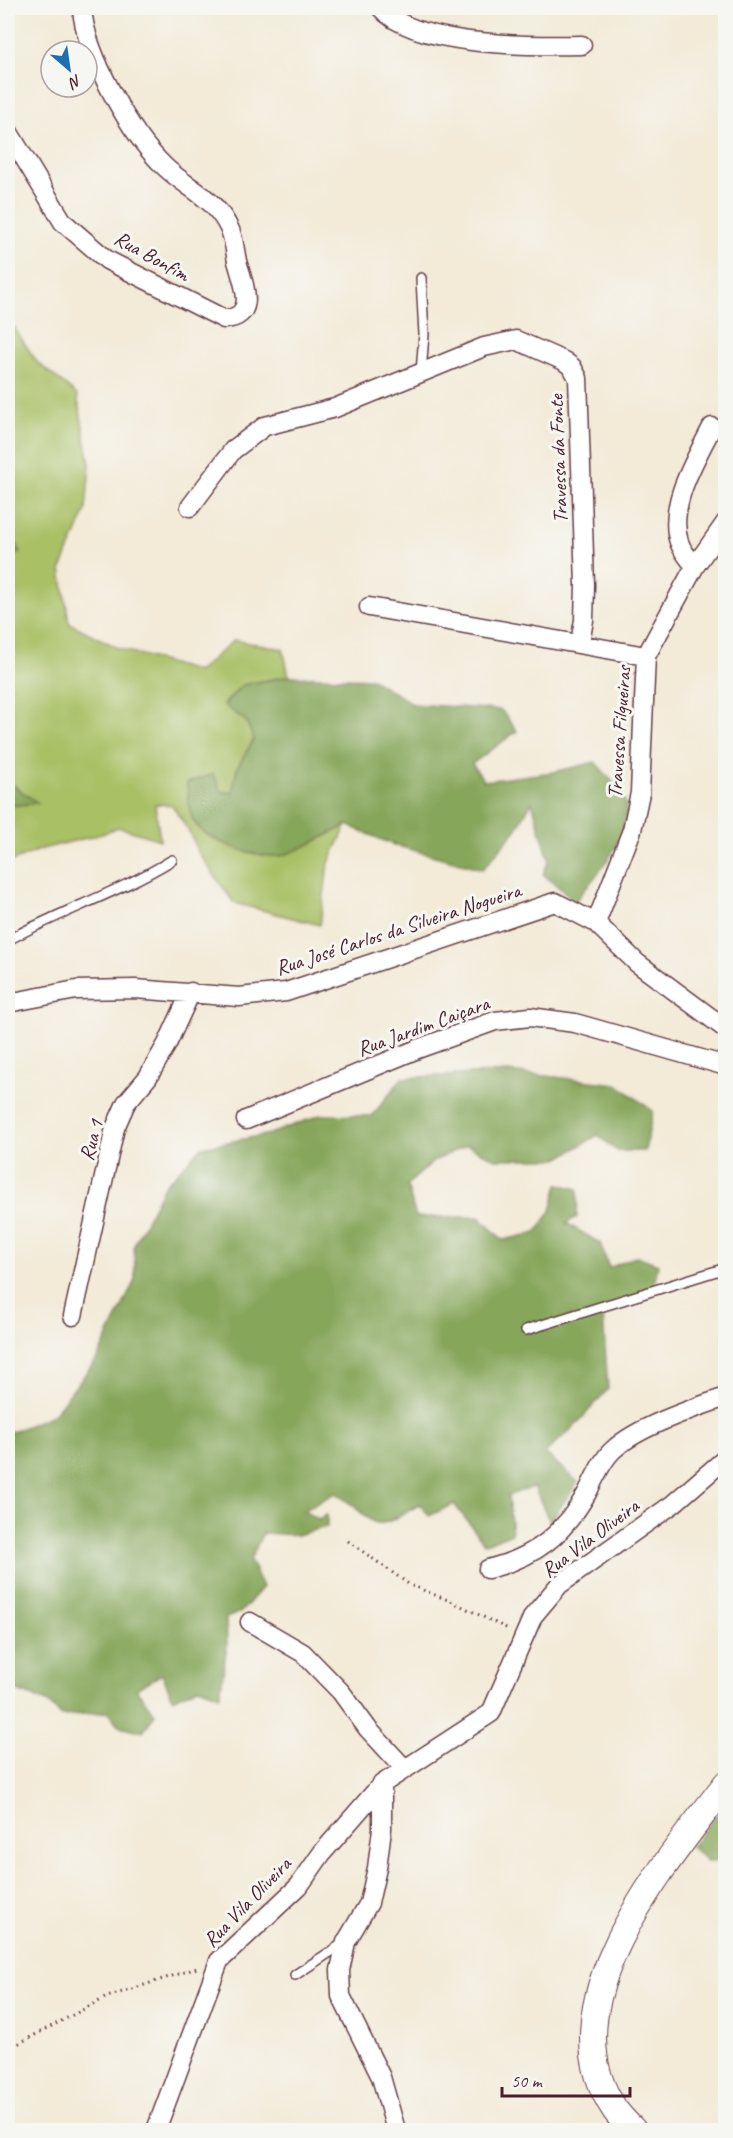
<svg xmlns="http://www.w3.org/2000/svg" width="733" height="2138" font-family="Caveat,sans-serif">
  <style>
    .green { fill: #a9c065; stroke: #7a7048; stroke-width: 1.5 }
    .forest { fill: #86a65a; stroke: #686242; stroke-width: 1.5 }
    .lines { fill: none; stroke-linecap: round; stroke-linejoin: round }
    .lane-casing { stroke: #633d45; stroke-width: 12 }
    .street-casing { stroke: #633d45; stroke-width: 21 }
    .secondary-casing { stroke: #633d45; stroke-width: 28 }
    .path { stroke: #633d45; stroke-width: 3; stroke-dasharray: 1.5 4.5; stroke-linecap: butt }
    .lane { stroke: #fff; stroke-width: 9 }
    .street { stroke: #fff; stroke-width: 18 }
    .secondary { stroke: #fff; stroke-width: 26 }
    .labels { text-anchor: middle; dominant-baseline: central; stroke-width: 6; stroke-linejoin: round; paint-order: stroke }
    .street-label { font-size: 21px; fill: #4a1f2b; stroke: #f6f6f2 }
  </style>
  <rect width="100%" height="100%" fill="#f6f6f2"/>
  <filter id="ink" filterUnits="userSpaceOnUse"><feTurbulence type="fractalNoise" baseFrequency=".0167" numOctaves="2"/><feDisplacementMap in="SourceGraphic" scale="12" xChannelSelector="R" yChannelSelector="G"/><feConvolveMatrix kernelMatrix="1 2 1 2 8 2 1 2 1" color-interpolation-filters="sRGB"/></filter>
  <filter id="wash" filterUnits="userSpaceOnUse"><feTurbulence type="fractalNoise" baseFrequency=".008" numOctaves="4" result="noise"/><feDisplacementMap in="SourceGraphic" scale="24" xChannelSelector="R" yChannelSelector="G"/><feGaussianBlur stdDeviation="1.35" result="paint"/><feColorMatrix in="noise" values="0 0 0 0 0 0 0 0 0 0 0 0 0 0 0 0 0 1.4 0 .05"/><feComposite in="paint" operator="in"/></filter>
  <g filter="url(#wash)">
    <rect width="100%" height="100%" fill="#f3ead7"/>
    <path class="green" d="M10,322L37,362L77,395L90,464L86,510L61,569L69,623L118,648L198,672L234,640L283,649L289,676L242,685L224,704L246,721L254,739L237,768L232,793L221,791L213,774L246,852L281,856L347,825L328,865L320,925L234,903L198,852L190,833L172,805L155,804L160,840L118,827L102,834L42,849L8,863V806L37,803L8,781V691L12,688L8,677V557L20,552L8,527V326Z"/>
    <path class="forest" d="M8,527L20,552L8,557Z
      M289,676L372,679L413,704L501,710L517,731L472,764L484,781L554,772L595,762C604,772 615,783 622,795C641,827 595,878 575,901L543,874L549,860L532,802L516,830L483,869L394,845L347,825C333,832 292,855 279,856C258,858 207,842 195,823C187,812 188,796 187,783L213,774L221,791L232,793L237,768L254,739L246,721L224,705L242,685Z
      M8,781V782L38,803L8,806Z
      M509,1072L617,1084L653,1111L645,1151H617L598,1135L558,1159H495L467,1145L434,1161L407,1185L416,1217H479L503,1240L536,1233L551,1211L558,1184L578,1189L577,1217L566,1223L600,1243L609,1268L637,1256L658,1264L654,1287L603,1315L608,1389L575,1426L545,1453L578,1482L550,1522L534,1487L508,1495L512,1533L485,1544L454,1504L429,1516L420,1504C365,1539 381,1521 335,1493L303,1511L318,1519L327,1515V1527L296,1535L263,1533L250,1560L263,1587L241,1612L226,1618L227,1645L220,1695L198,1687L173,1699L162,1674L136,1689L155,1714L143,1732L119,1726L108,1712L62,1716L47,1702L15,1690L8,1694V1430L12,1432L53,1415L97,1359L135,1280L134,1244L164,1186L202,1147L270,1134L320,1115L372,1116L402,1078Z
      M725,1804V1860L707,1861L691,1847Z"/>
  </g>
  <g filter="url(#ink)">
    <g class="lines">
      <g class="lane-casing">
        <path id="lane" d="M421,373L424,334L421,278
          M8,940C61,911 120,892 172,860
          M526,1330L726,1268
          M295,1975L344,1943"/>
      </g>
      <g class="street-casing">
        <path id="street" d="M381,8C414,47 533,46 582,45
          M8,131L63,222L107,260L224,319C259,317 243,283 237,261C235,252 234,239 230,230C214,196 189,190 165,167C131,135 85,54 82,8
          M190,507L233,450L265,426L335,408L484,347L516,340L564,361L572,367L578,378L585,585L584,620L580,643
          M695,566C689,559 682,551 679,542C667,505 696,459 712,427
          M369,607L646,656
          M596,923L632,830L640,793L646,656L695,566L726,522
          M8,1003L76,990L135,989L239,997L286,992L555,902L596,923L637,963L726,1029
          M246,1120L420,1048L495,1021L530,1017L575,1023L726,1066
          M73,1316L115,1128L126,1103L148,1077L167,1044L191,992
          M488,1569C536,1557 563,1535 587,1493C595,1478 601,1461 613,1450C637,1427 694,1408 726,1397
          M250,1622L303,1653L341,1692L368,1729L404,1768
          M382,1784V1829L377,1868L369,1903L346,1942L340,1970L341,1996L381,2077L396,2130
          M156,2130L219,1961L299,1886L322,1853L382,1784L491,1713L533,1616L559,1585L673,1504L726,1458"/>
      </g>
      <g class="secondary-casing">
        <path id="secondary" d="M633,2130C627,2124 620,2117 615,2110C543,2005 665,1864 726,1784"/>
      </g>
      <path class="path" d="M348,1541L410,1585L453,1602L510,1630
        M8,2049L107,1997L200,1967"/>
      <use href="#lane" class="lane"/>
      <use href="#street" class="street"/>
      <use href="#secondary" class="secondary"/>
    </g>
  </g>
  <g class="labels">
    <g class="street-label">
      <text transform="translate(152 256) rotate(29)">Rua Bonfim</text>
      <text transform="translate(558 459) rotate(-92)">Travessa da Fonte</text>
      <text transform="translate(619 732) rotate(-86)">Travessa Filgueiras</text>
      <text transform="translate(398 929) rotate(-18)">Rua José Carlos da Silveira Nogueira</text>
      <text transform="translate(423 1026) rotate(-20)">Rua Jardim Caiçara</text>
      <text transform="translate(91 1140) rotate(-75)">Rua 1</text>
      <text transform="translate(590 1538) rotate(-37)">Rua Vila Oliveira</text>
      <text transform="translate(247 1902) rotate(-46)">Rua Vila Oliveira</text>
    </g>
  </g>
  <rect width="733" height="2138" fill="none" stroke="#f6f6f2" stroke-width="30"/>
  <g transform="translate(69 69) rotate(151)"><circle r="28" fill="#f6f6f2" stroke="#b1a0a2" stroke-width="1.5"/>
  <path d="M0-4.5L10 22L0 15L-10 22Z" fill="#1f6fb2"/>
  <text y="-9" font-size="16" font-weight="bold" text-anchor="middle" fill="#4a1f2b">N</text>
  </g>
  <path d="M502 2087v9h128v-9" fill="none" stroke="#4a1f2b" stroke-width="3"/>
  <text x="511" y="2087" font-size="18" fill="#4a1f2b" stroke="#f6f6f2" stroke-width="4.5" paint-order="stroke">50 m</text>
</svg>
